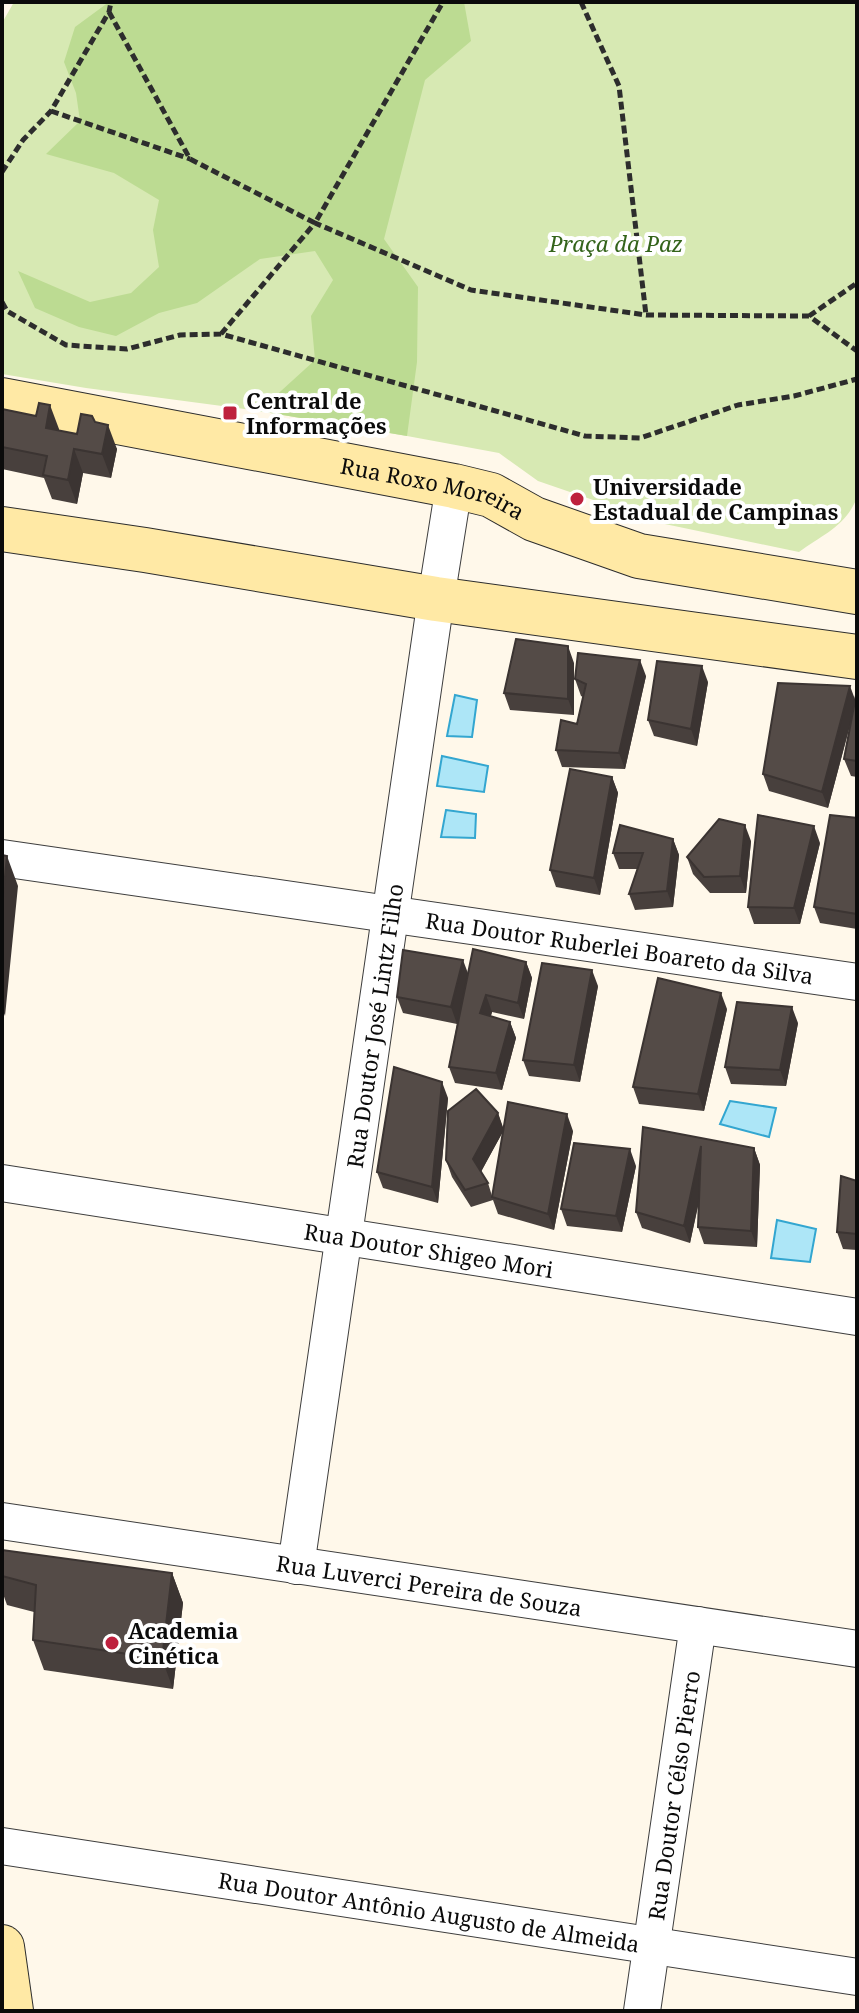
<svg xmlns="http://www.w3.org/2000/svg" width="859" height="2013" font-family="'Noto Serif',serif">
  <style>
    .green { fill: #d7e9b3 }
    .forest { fill: #bcdb92 }
    .water { fill: #ade6f7; stroke: #33a6d0; stroke-width: 2 }
    .lines { fill: none; stroke-linecap: round; stroke-linejoin: round }
    .street-casing { stroke: #3e3e3e; stroke-width: 38 }
    .secondary-casing { stroke: #2d2d2d; stroke-width: 46 }
    .path { stroke: #2d2d2d; stroke-width: 5; stroke-dasharray: 8 4; stroke-linecap: butt }
    .street { stroke: #fff; stroke-width: 36 }
    .secondary { stroke: #ffe9a5; stroke-width: 44 }
    .wall { fill: #48403d; fill-rule: evenodd }
    .shaded-wall { fill: #3b3432 }
    .building { fill: #544b47; stroke: #3b3432; stroke-width: 2 }
    .poi-dot { fill: #be213e; stroke: #fff; stroke-width: 3 }
    .labels { text-anchor: middle; dominant-baseline: central; stroke-width: 8; stroke-linejoin: round; paint-order: stroke }
    .park-label { font-size: 22px; font-style: italic; fill: #34641b; stroke: #fff }
    .poi-label { font-size: 22px; font-weight: bold; fill: #0b0b0b; stroke: #fff; text-anchor: start }
    .street-label { font-size: 22px; fill: #0b0b0b; stroke: #fff }
  </style>
  <rect width="100%" height="100%" fill="#fff8ea"/>
  <path class="green" d="M14,2H857V498C844,528 823,534 799,552L660,523L538,481L499,453L407,436L259,411L86,388L2,374V23Z"/>
  <path class="forest" d="M109,2H464L471,41L425,80L384,239L418,287L417,362L407,436L259,411L315,360L311,316L333,280L315,251L260,259L197,303L159,313L116,336L79,327L35,308L18,271L90,302L131,293L159,267L153,230L159,200L114,173L46,154L80,121L76,93L64,62L75,27Z"/>
  <path class="water" d="M455,695L477,700L472,737L447,736Z
    M442,756L488,766L484,792L437,786Z
    M446,810L476,814L475,838L441,837Z
    M730,1101L776,1108L769,1137L720,1124Z
    M777,1220L816,1229L810,1262L771,1258Z"/>
  <g class="lines">
    <g class="street-casing">
      <g id="street">
        <path id="s1" d="M2,858L857,982"/>
        <path id="s2" d="M2,1183L857,1317"/>
        <path id="s3" d="M2,1521L857,1649"/>
        <path id="s4" d="M296,1566L436,599L454,486"/>
        <path id="s5" d="M2,1846L857,1977"/>
        <path id="s6" d="M642,2011L698,1625"/>
      </g>
    </g>
    <g class="secondary-casing">
      <g id="secondary">
        <path id="s7" d="M2,400L454,486L491,495L534,519L639,556L857,592"/>
        <path d="M2,529L145,550L436,599L857,657"/>
        <path d="M2,1947L11,2011"/>
      </g>
    </g>
    <path class="path" d="M581,2L619,86L646,315
      M109,12L190,159L315,223L443,2
      M51,111L190,159
      M2,172L23,140L51,111L109,12L111,2
      M2,302L7,311L66,345L127,349L180,335L221,334L585,436L640,438L738,405L794,396L857,379
      M809,316L857,283
      M221,334L315,223L471,290L646,315L809,316L857,351"/>
    <use href="#street" class="street"/>
    <use href="#secondary" class="secondary"/>
  </g>
  <path class="wall" d="M2,409L59,429V431L77,434L95,422L117,449L111,478L83,473L77,504L52,499L44,478L2,469Z
    M574,663V715L510,710L504,693Z
    M646,676L625,769L562,767L556,750L577,724L583,697L581,696L575,679Z
    M708,682L697,746L654,736L648,720Z
    M857,690V777L851,776L844,759L852,718L828,808L769,791L763,774L855,700Z
    M612,777L618,793L600,895L556,887L550,870Z
    M857,818V929L820,923L814,907Z
    M673,839L679,855L673,907L635,910L629,894L637,869H619L613,853Z
    M751,841L746,893H710L693,874L687,857Z
    M820,843L800,924H754L748,907Z
    M526,962L532,978L524,1019L492,1012L491,1016L510,1022L516,1038L502,1090L455,1083L449,1067L457,1024L403,1013L397,997L468,973Z
    M598,986L580,1082L529,1076L523,1060Z
    M727,1009L704,1111L639,1104L633,1087Z
    M798,1023L786,1086L731,1084L725,1067Z
    M448,1098L438,1203L383,1188L377,1172Z
    M498,1113L503,1129L573,1131L554,1230L498,1214L493,1200L471,1207L452,1177L446,1160ZM503,1131L492,1196L488,1183L481,1172Z
    M754,1148L760,1165L757,1247L704,1244L698,1227L699,1202L690,1243L642,1228L636,1212Z
    M636,1166L622,1232L567,1226L561,1209Z
    M857,1181V1250L843,1249L837,1232Z
    M2,1550L172,1573L183,1603L173,1689L44,1670L33,1640L34,1612L7,1605L2,1591Z"/>
  <path class="shaded-wall" d="M50,405L59,429L54,452L46,428Z
    M108,425L117,449L111,478L102,454Z
    M74,449L83,473L77,504L68,480Z
    M568,646L574,663V715L568,699Z
    M640,660L646,676L625,769L619,753Z
    M702,666L708,682L697,746L691,729Z
    M850,686L856,702L828,808L822,792Z
    M612,777L618,793L600,895L594,878Z
    M745,825L751,841L746,893L740,876Z
    M814,826L820,843L800,924L794,908Z
    M673,839L679,855L673,907L667,891Z
    M7,856L18,886L5,1016L2,1008V907Z
    M463,960L469,976L457,1024L451,1007Z
    M526,962L532,978L524,1019L518,1003Z
    M592,970L598,986L580,1082L574,1065Z
    M721,993L727,1009L704,1111L698,1094Z
    M486,995L492,1012L486,1030L480,1013Z
    M792,1007L798,1023L786,1086L780,1070Z
    M510,1022L516,1038L502,1090L496,1073Z
    M442,1082L448,1098L438,1203L432,1187Z
    M498,1113L504,1130L479,1175L473,1159Z
    M567,1114L573,1131L554,1230L548,1214Z
    M701,1146L707,1162L690,1243L684,1226Z
    M754,1148L760,1165L757,1247L751,1231Z
    M630,1149L636,1166L622,1232L616,1216Z
    M172,1573L183,1603L173,1689L162,1659Z"/>
  <path class="building" d="M39,403L50,405L46,428L77,434L81,414L92,416L95,422L108,425L102,454L74,449L68,480L43,475L47,456L2,447V409L36,416Z
    M516,639L568,646V699L504,693Z
    M578,653L640,660L619,753L556,750L561,720L577,724L586,684L575,679Z
    M657,661L702,666L691,729L648,720Z
    M778,683L850,686L822,792L763,774Z
    M857,690V761L844,759Z
    M570,769L612,777L594,878L550,870Z
    M758,815L814,826L794,908L748,907Z
    M830,815L857,818V914L814,907Z
    M719,819L745,825L740,876L704,877L687,857Z
    M620,825L673,839L667,891L629,894L643,853H613Z
    M2,855L7,856L2,907Z
    M473,949L526,962L518,1003L486,995L480,1013L510,1022L496,1073L449,1067Z
    M403,950L463,960L451,1007L397,997Z
    M542,963L592,970L574,1065L523,1060Z
    M658,978L721,993L698,1094L633,1087Z
    M737,1002L792,1007L780,1070L725,1067Z
    M394,1067L442,1082L432,1187L377,1172Z
    M476,1089L498,1113L473,1159L488,1183L465,1190L446,1160L448,1111Z
    M508,1102L567,1114L548,1214L492,1197Z
    M643,1127L754,1148L751,1231L698,1227L701,1146L684,1226L636,1212Z
    M574,1143L630,1149L616,1216L561,1209Z
    M841,1176L857,1181V1234L837,1232Z
    M2,1550L172,1573L162,1659L33,1640L36,1585L2,1576Z"/>
  <g class="poi-dot">
    <rect x="222" y="405" width="16" height="16" rx="4"/>
    <circle cx="577" cy="499" r="8"/>
    <circle cx="112" cy="1643" r="8"/>
  </g>
  <g class="labels">
    <g class="park-label">
      <text x="616" y="243">Praça da Paz</text>
    </g>
    <g class="poi-label">
      <text x="246" y="400">Central de<tspan x="246" dy="25">Informações</tspan></text>
      <text x="593" y="486">Universidade<tspan x="593" dy="25">Estadual de Campinas</tspan></text>
      <text x="128" y="1630">Academia<tspan x="128" dy="25">Cinética</tspan></text>
    </g>
    <g class="street-label">
      <text stroke="none"><textPath href="#s7" startOffset="440">Rua Roxo Moreira</textPath></text>
      <text stroke="none"><textPath href="#s1" startOffset="624">Rua Doutor Ruberlei Boareto da Silva</textPath></text>
      <text stroke="none"><textPath href="#s4" startOffset="546">Rua Doutor José Lintz Filho</textPath></text>
      <text stroke="none"><textPath href="#s2" startOffset="432">Rua Doutor Shigeo Mori</textPath></text>
      <text stroke="none"><textPath href="#s3" startOffset="432">Rua Luverci Pereira de Souza</textPath></text>
      <text stroke="none"><textPath href="#s6" startOffset="218">Rua Doutor Célso Pierro</textPath></text>
      <text stroke="none"><textPath href="#s5" startOffset="432">Rua Doutor Antônio Augusto de Almeida</textPath></text>
    </g>
  </g>
  <rect width="859" height="2013" fill="none" stroke="#0b0b0b" stroke-width="8"/>
</svg>
